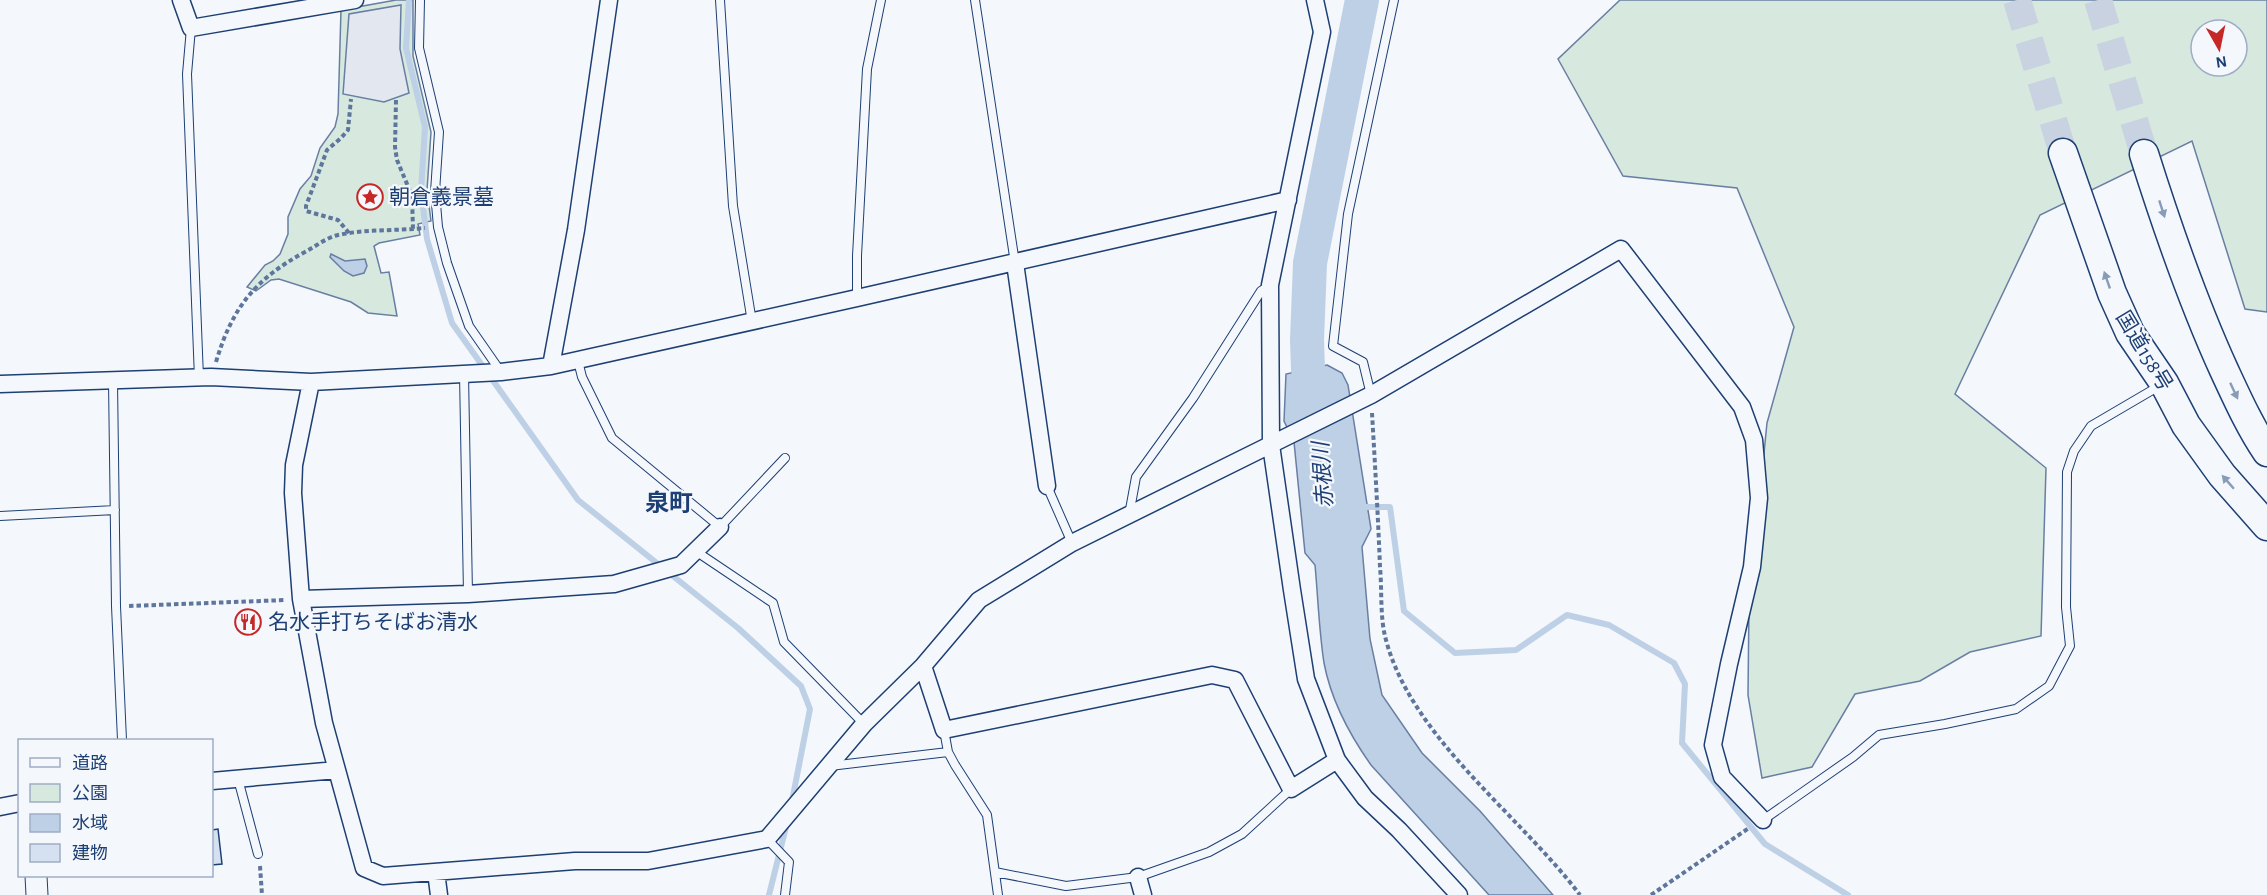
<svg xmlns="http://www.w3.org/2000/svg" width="2267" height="895" font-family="'Alegreya Sans','Noto Sans JP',sans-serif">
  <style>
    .green { fill: #d7e8df; stroke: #687fa3; stroke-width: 1.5; fill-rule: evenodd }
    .parking { fill: #e3e8f0; stroke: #687fa3; stroke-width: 1.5 }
    .water { fill: #bed0e5; stroke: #687fa3; stroke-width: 1.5 }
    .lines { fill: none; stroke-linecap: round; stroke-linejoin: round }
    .stream { stroke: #bed0e5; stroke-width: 6 }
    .river { stroke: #bed0e5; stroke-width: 34 }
    .building { fill: #d5e0f0; stroke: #1d3f73; stroke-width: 1.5 }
    .trunk-tunnel { stroke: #c9d2e0; stroke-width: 28; stroke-dasharray: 28 14; stroke-linecap: butt }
    .service-casing { stroke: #1d3f73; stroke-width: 10 }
    .minor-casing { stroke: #1d3f73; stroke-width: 19 }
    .tertiary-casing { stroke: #1d3f73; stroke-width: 23 }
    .trunk-casing { stroke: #1d3f73; stroke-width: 31 }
    .path { stroke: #5e769c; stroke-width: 4; stroke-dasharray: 4.5 3; stroke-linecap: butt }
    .service { stroke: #f4f7fb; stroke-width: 8 }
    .minor { stroke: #f4f7fb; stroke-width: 16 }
    .tertiary { stroke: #f4f7fb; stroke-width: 21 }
    .trunk { stroke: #f4f7fb; stroke-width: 28 }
    .oneway { fill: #889bb7 }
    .labels { text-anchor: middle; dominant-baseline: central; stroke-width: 4.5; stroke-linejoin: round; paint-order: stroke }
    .poi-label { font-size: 21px; fill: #1d3f73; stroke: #f4f7fb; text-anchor: start }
    .street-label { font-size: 21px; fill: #1d3f73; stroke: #f4f7fb }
    .water-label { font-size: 22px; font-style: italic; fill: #1d3f73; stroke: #f4f7fb }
    .quarter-label { font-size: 24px; font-weight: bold; fill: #1d3f73; stroke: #f4f7fb }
  </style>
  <rect width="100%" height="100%" fill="#f4f7fb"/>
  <path class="green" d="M396,0H413V56L431,132L427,190L431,221L418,224L420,235L379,243L374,246L381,273L389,272L397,316L368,313L351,302L279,279L271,280L256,291L247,287L265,265L273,261L280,254L288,234V217L300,189L311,176L320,148L335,127L338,114L341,10Z
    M1620,0H2267V312L2245,309L2192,141L2040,215L1955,394L2046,468L2041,636L1970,652L1920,681L1855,694L1812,767L1762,778L1748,695L1749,603L1767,423L1794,327L1737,188L1623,176L1558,59ZM2201,30H2237V66H2201Z"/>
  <path class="parking" d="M401,5L400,49L409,93L384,102L343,94L349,14Z"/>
  <path class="water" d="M331,254L345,261L365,259L367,266L364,273L353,276L344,271L330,257Z
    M1327,365L1342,373L1348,385L1371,529L1362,547L1370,639L1382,695L1422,753L1480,811L1553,895H1489L1371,765C1349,734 1331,700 1324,663C1319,631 1318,597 1315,565L1305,553L1294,442L1284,421L1286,374Z"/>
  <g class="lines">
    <path class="stream" d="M409,0L406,48L425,127L421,191L427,239L452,323L578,500L738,628L801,686L810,709L792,801
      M1360,507H1390L1404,611L1455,653L1516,650L1567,615L1609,625L1674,663L1685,684L1682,743L1765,844L1848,895
      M769,895L787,823"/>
    <path class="river" d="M1316,415L1308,369L1307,340L1310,263L1362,0"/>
  </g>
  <path class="building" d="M218,829L222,864L212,865V830Z"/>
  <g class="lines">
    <path class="trunk-tunnel" d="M2017,0L2063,153
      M2098,0L2144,154"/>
    <g class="service-casing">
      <path id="service" d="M420,0L419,48L439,132L435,192L438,227L447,263L469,326L501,372
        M720,0L733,206L752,322
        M975,0L1015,263
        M191,28L187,74L199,378
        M857,298V256L867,69L881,0
        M578,361L582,377L612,438L720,527L785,458
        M464,374L468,594
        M113,381L116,606L122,740
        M1371,395L1363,362L1333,346L1348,214L1394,0
        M1047,486L1072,543
        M1129,515L1136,477L1193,398L1261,291L1269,286
        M0,516L115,510
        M697,552L773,603L784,642L864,724
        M944,730L948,752L955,765L987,815L998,895
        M830,766L948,752
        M238,779L258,854
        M1763,820L1853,757L1879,735L1945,724L2016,709L2049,686L2070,646L2066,607L2067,472L2074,451L2091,426L2161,385
        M767,839L789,862L785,895
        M995,872L1066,886L1138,877L1209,852L1242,834L1291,789"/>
    </g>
    <g class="minor-casing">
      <path id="minor" d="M181,0L191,28L355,0
        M1315,0L1322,32L1270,285L1271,445L1292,590L1306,679L1337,760L1365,798L1399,830L1459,895
        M1015,263L1047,486
        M551,366L576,230L609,0
        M311,382L294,465L293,493L301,599L324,723L364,868L383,876L575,861H648L767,839L864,724L923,666L979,600L1072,543L1371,395L1621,249L1742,407L1754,440L1759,498L1752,567L1729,664L1713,745L1722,777L1763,820
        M0,384L211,377L311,382L501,372L551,366L857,298L1288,200
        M301,599L468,594L614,584L681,565L720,527
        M923,666L944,730L1212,675L1235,680L1291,789L1337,760
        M212,781L337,770
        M0,807L20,803
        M436,872L439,895
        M1138,877L1143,895"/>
    </g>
    <g class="tertiary-casing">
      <path id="tertiary" d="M36,876L37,895"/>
    </g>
    <g class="trunk-casing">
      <path id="trunk" d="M2063,153L2112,293L2130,333L2164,383L2186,425L2222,475L2267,526
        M2144,154C2167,227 2192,300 2224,370C2237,398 2250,427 2267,452"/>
    </g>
    <path class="path" d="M396,100L395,147L397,160L412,196L413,229
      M349,233L338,220L306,211V206L327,150L341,138L348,130L351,99
      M216,362C232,308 255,279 305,252C316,246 326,238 338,235C366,229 396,231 425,228
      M1372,413C1375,464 1378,516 1380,567C1382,588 1380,616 1385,636C1409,736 1519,814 1580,895
      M129,606L286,600
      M260,866L262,895
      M1651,895L1749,828"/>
    <use href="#service" class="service"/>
    <use href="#minor" class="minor"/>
    <use href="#tertiary" class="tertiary"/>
    <use href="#trunk" class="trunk"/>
  </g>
  <defs><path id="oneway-solid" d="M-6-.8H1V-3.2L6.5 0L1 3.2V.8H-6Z" transform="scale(1.5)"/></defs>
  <g class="oneway">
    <use href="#oneway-solid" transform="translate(2162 209) rotate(72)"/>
    <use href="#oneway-solid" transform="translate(2107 280) rotate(-109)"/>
    <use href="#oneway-solid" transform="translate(2234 391) rotate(65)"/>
    <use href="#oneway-solid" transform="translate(2228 482) rotate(-131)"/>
  </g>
  <defs>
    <g id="sight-ring" transform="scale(1.35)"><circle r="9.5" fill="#f4f7fb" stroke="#c62828" stroke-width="1.5"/><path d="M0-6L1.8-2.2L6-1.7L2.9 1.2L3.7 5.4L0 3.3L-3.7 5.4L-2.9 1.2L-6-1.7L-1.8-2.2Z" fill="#c62828"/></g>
    <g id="restaurant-ring" transform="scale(1.35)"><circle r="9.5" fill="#f4f7fb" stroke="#c62828" stroke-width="1.5"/><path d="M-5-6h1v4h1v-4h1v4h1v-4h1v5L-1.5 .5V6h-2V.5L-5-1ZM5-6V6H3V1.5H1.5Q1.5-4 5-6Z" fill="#c62828"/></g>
  </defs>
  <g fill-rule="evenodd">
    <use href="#sight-ring" x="370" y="197"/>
    <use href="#restaurant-ring" x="248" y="622"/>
  </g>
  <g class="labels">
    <g class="poi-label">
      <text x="389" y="197">朝倉義景墓</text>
      <text x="268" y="622">名水手打ちそばお清水</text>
    </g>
    <g class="street-label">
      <text transform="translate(2144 351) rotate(59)">国道158号</text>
    </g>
    <g class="water-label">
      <text transform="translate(1323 475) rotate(-94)">赤根川</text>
    </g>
    <g class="quarter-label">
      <text x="669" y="504">泉町</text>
    </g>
  </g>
  <rect x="18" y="739" width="195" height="138" fill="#f4f7fb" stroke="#9eadc5" stroke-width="1.5"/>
  <rect x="30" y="758" width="30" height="9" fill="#f4f7fb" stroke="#9eadc5" stroke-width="1.5"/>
  <text x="72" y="769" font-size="18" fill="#1d3f73">道路</text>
  <rect x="30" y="784" width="30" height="18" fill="#d7e8df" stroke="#9eadc5" stroke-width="1.5"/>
  <text x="72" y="799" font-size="18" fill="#1d3f73">公園</text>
  <rect x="30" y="814" width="30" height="18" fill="#bed0e5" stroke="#9eadc5" stroke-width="1.5"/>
  <text x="72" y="829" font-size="18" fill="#1d3f73">水域</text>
  <rect x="30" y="844" width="30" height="18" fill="#d5e0f0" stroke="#9eadc5" stroke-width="1.5"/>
  <text x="72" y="859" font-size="18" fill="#1d3f73">建物</text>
  <g transform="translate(2219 48) rotate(171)"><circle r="28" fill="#f4f7fb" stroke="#9eadc5" stroke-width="1.5"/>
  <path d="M0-4.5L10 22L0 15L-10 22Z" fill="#c62828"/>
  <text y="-9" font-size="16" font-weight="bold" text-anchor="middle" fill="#1d3f73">N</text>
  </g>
</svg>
